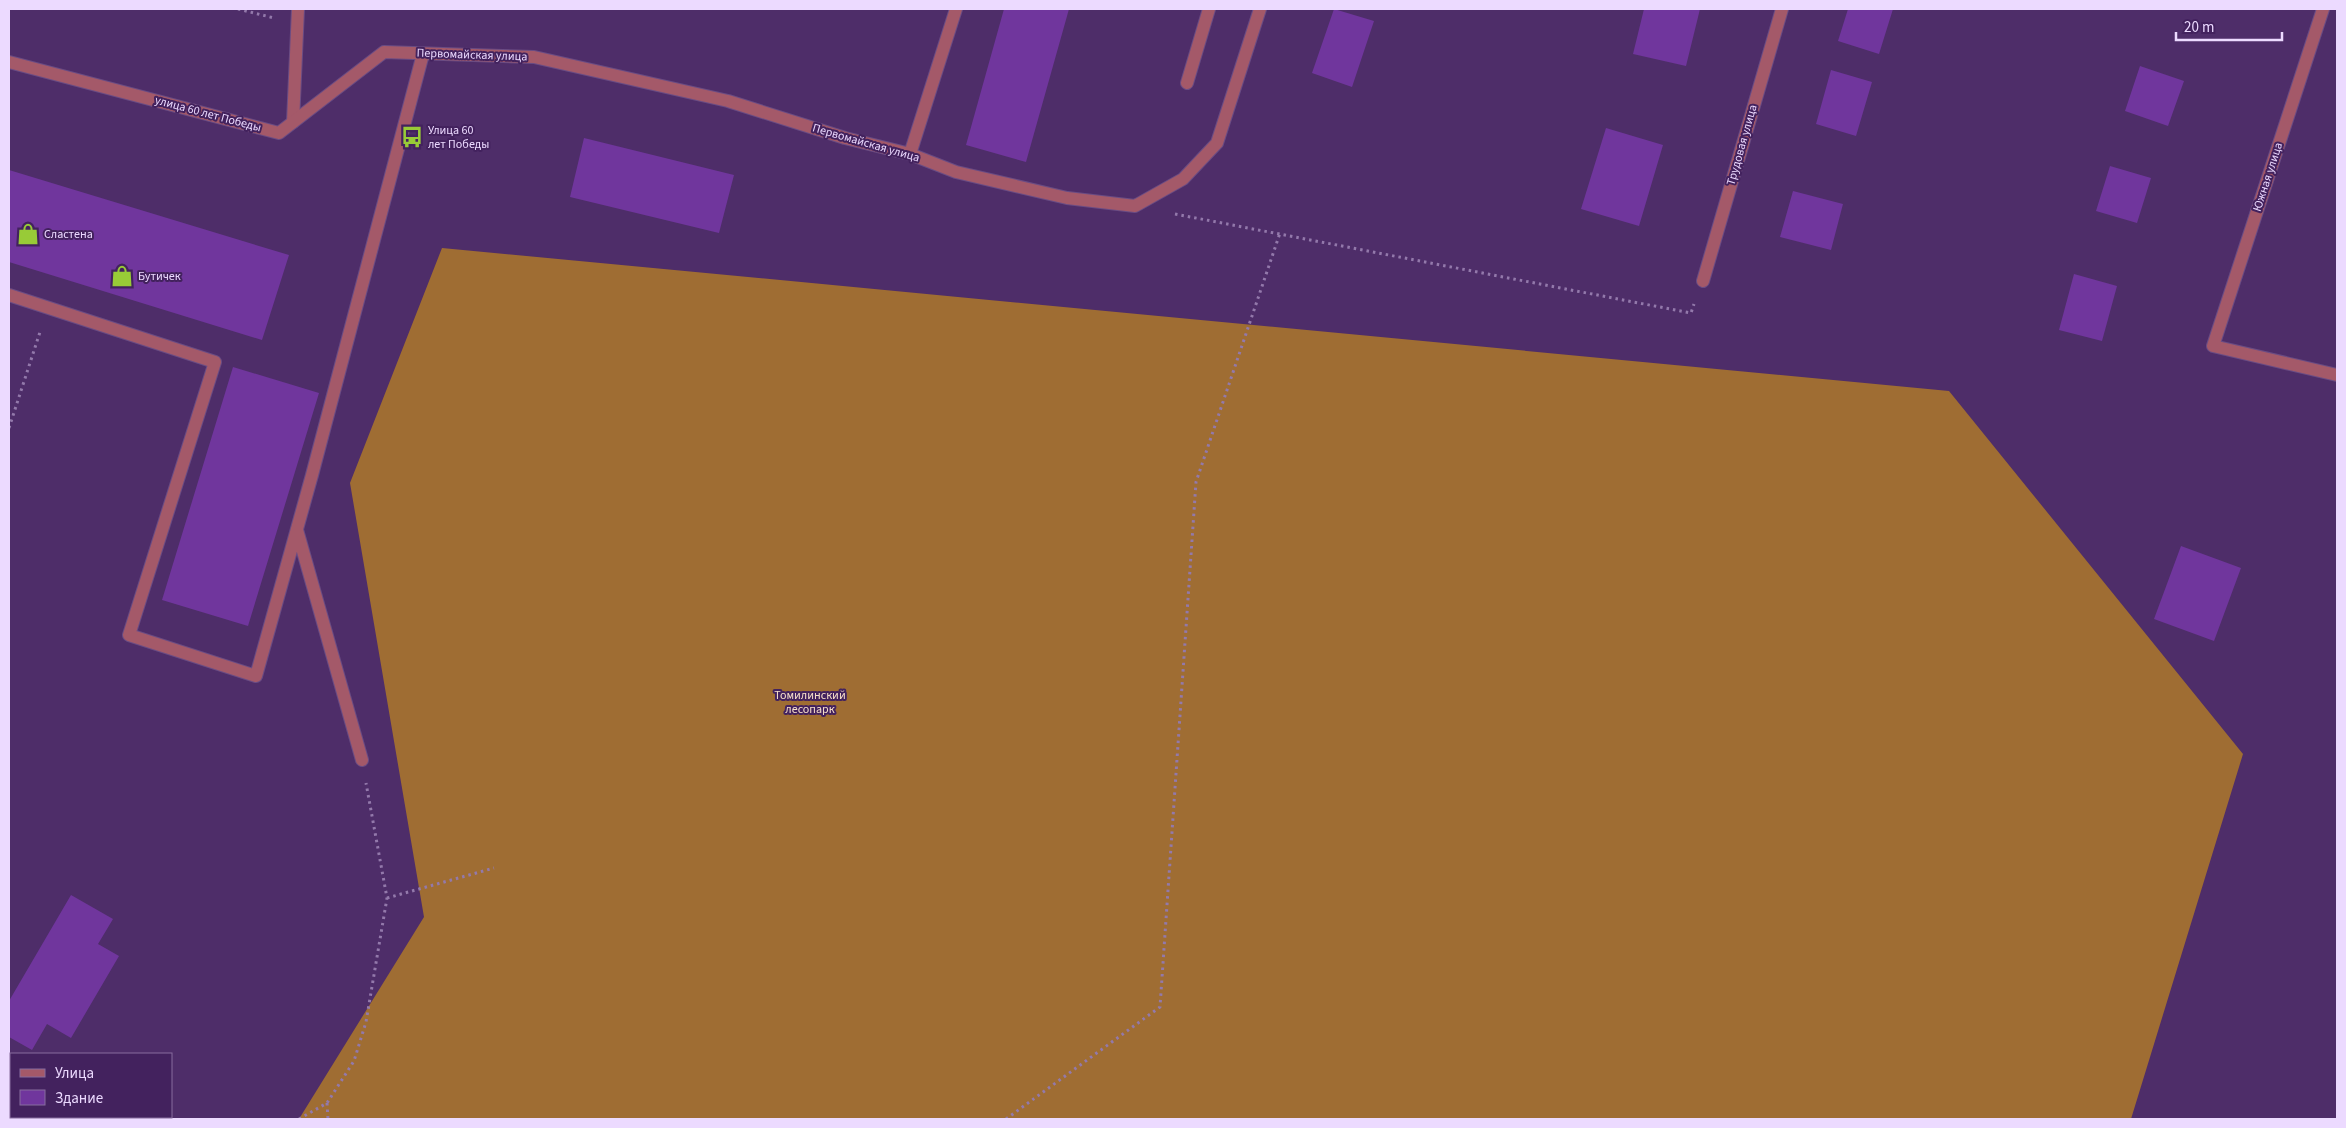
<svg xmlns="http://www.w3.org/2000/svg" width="2346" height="1128" font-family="'Source Sans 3',sans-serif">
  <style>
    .forest { fill: #9f6d33 }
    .building { fill: #70369d }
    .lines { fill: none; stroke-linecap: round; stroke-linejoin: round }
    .service-casing { stroke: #6a4c84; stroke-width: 14 }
    .minor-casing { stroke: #6a4c84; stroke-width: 14 }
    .path { stroke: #9379ab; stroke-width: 3; stroke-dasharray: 2.5 4; stroke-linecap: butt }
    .service { stroke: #a45969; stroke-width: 12 }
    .minor { stroke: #a45969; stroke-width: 12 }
    .labels { text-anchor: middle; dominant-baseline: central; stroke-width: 4; stroke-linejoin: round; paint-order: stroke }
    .street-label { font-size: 12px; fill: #ecdaff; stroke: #43225e }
    .poi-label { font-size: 12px; fill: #ecdaff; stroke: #43225e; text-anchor: start }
    .park-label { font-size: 12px; fill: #f7e0ca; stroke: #43225e }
  </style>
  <rect width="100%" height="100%" fill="#4e2d69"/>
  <path class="forest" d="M442,248L1949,391L2243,754L2131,1119H299L424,917L350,483Z"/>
  <path class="building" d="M1004,9H1069L1026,162L966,145Z
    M1334,9L1374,21L1352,87L1312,73Z
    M1644,9H1700L1686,66L1633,54Z
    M1848,9H1893L1879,54L1838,41Z
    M2140,66L2184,81L2168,126L2125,111Z
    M1831,70L1872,82L1856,136L1816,124Z
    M1606,128L1663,145L1639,226L1581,209Z
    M584,138L734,175L719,233L570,197Z
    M2110,166L2151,178L2137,223L2096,211Z
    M9,170L289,255L262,340L9,262Z
    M1793,191L1843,204L1831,250L1780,237Z
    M2074,274L2117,286L2102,341L2059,330Z
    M233,367L319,393L248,626L162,600Z
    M2181,546L2241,568L2214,641L2154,619Z
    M71,895L113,919L98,944L119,956L71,1038L47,1024L32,1050L9,1037V1001Z"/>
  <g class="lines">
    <g class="service-casing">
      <path id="service" d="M2323,9L2213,346L2337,375
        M1187,83L1209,9
        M293,122L298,9
        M910,154L956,9
        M9,295L215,362L129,635L256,676L312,475L423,54
        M297,530L362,760"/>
    </g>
    <g class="minor-casing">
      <path id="minor" d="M9,62L279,133L384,52L534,57L728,101L845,138L910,154L956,172L1067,198L1135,206L1183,179L1217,143L1260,9
        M1703,281L1782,9"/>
    </g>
    <path class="path" d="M238,9L274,18
      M1175,214L1691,313L1694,304
      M9,428L40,332
      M387,898L494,868
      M327,1103L328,1119
      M299,1119L327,1103L354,1061L366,1022L387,898L366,783
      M1006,1119L1160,1007L1196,482L1280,233"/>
    <use href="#service" class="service"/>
    <use href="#minor" class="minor"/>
  </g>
  <defs>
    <g id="bus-bare" transform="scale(1.725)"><path d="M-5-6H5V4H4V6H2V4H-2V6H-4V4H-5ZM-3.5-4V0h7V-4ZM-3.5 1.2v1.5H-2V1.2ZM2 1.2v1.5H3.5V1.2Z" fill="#98cb37" stroke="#43225e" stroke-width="2.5" paint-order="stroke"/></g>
    <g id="shop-bare" transform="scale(1.725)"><path d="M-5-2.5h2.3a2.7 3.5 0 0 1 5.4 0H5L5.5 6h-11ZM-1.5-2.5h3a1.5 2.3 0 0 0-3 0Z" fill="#98cb37" stroke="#43225e" stroke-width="2.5" paint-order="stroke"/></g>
  </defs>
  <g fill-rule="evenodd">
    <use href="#bus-bare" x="412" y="137"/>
    <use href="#shop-bare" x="28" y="234"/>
    <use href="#shop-bare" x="122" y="276"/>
  </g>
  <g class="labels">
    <g class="street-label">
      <text transform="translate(472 55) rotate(2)">Первомайская улица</text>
      <text transform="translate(208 114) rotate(15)">улица 60 лет Победы</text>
      <text transform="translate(866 143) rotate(16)">Первомайская улица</text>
      <text transform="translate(1742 145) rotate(-74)">Трудовая улица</text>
      <text transform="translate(2268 177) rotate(-72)">Южная улица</text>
    </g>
    <g class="poi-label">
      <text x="428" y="130">Улица 60<tspan x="428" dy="14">лет Победы</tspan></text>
      <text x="44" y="234">Сластена</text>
      <text x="138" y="276">Бутичек</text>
    </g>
    <g class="park-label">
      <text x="810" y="695">Томилинский<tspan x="810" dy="14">лесопарк</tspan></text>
    </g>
  </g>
  <rect width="2346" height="1128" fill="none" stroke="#ecdaff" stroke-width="20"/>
  <rect x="10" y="1053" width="162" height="65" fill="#43225e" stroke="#876c9e"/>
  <rect x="20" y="1069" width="25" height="8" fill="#a45969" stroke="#876c9e"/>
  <text x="55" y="1078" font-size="15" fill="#ecdaff">Улица</text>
  <rect x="20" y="1090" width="25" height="15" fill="#70369d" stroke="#876c9e"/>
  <text x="55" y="1103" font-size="15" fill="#ecdaff">Здание</text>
  <path d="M2176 32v8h106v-8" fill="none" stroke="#ecdaff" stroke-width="2.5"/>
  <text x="2184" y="32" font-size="15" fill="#ecdaff" stroke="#43225e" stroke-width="4" paint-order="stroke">20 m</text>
</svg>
